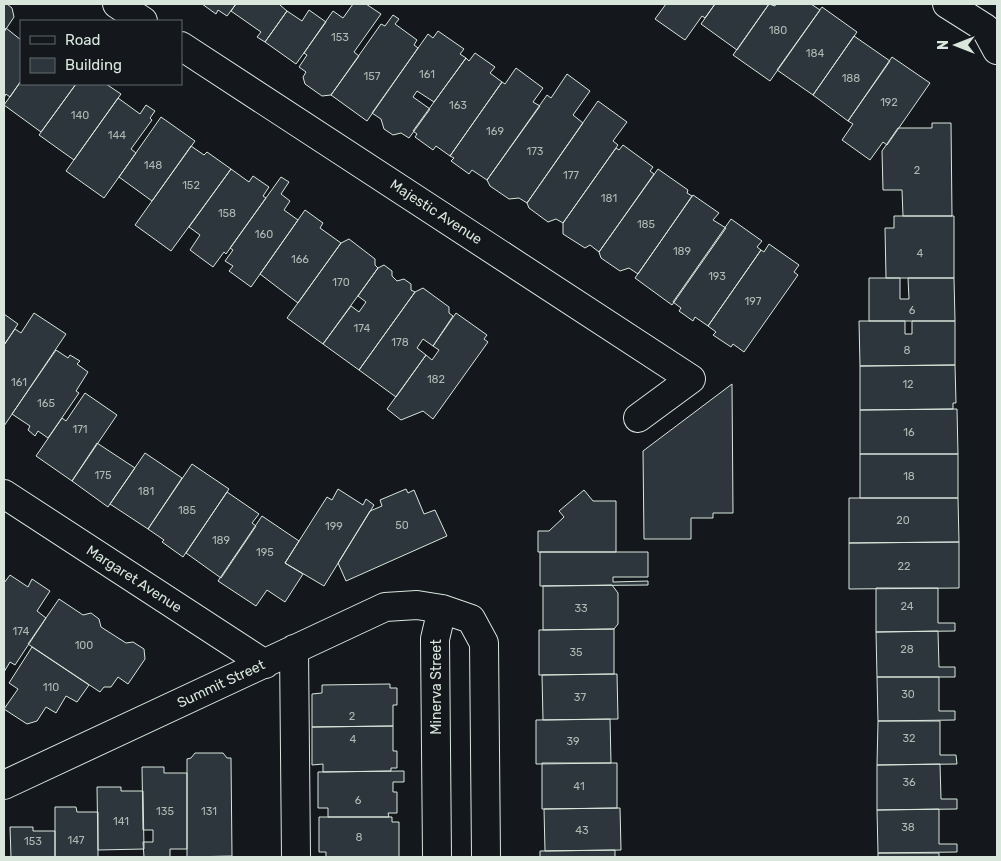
<svg xmlns="http://www.w3.org/2000/svg" width="1001" height="861" font-family="Rubik,sans-serif">
  <style>
    .building { fill: #2c363c; stroke: #d8e6dc }
    .lines { fill: none; stroke-linecap: round; stroke-linejoin: round }
    .minor-casing { stroke: #d8e6dc; stroke-width: 30 }
    .minor { stroke: #14181c; stroke-width: 28 }
    .labels { text-anchor: middle; dominant-baseline: central; stroke-width: 4; stroke-linejoin: round; paint-order: stroke }
    .number-label { font-size: 11px; fill: #adbab4 }
    .street-label { font-size: 14px; fill: #d8e6dc; stroke: #14181c }
  </style>
  <rect width="100%" height="100%" fill="#14181c"/>
  <path class="building" d="M4,4H7L12,8L14,17L4,32Z
    M202,4H236L227,16L218,10L216,14Z
    M236,4H280V5L287,11L265,42L257,37L261,32L231,11Z
    M353,4H366L381,14L354,52L359,56L331,95L322,96L305,84L303,77L306,72L299,67L307,55L304,53L333,11L343,18Z
    M666,4H715L705,18L702,16L685,40L655,19Z
    M715,4H769L737,50L701,24Z
    M769,4L775,6L776,4H811L820,10L770,81L733,55Z
    M822,7L857,32L813,95L777,70Z
    M309,10L326,22L296,64L265,42L287,11L302,21Z
    M393,15L399,19L395,24L417,40L414,45L418,48L367,121L331,95L381,24L385,26Z
    M6,28L21,40V81L10,97L6,94L4,98V32Z
    M438,31L464,49L460,54L466,58L434,102L417,91L413,97L430,109L409,138L401,133L393,135L384,129L381,119L372,113L428,34L433,38Z
    M854,36L890,61L848,121L813,95Z
    M475,53L495,67L490,73L502,82L450,156L436,146L433,150L415,137L417,134L413,131L466,58L469,61Z
    M892,57L930,83L887,145L883,142L870,160L842,140L853,124L848,121Z
    M516,68L543,88L533,102L540,106L487,180L472,170L469,174L451,161L454,158L450,156L502,82L505,84Z
    M567,74L590,91L573,115L583,123L527,203L519,198L509,199L490,186L487,180L547,95L551,98Z
    M21,81V84H76L41,132L4,105Z
    M76,84H106L121,94L74,160L39,135Z
    M118,98L140,114L146,105L155,111L150,118L152,120L131,149L136,153L104,198L66,171Z
    M598,101L627,122L613,141L618,145L563,223L556,219L548,222L529,208L527,203Z
    M161,117L195,141L152,201L119,177Z
    M932,123H951L952,216H903L902,190H883L882,151L898,128H932Z
    M623,145L653,167L650,171L654,174L599,252L590,245L585,248L563,234V223L616,148L619,150Z
    M191,146L204,155L207,152L231,169L171,251L135,225Z
    M231,169L249,182L253,176L269,187L263,196L266,198L226,254L224,252L213,267L190,250L200,235L189,227Z
    M658,169L688,190L687,193L692,196L638,274L629,268L620,271L601,258L599,252Z
    M281,177L289,182L281,194L290,201L284,210L298,220L251,287L229,271L233,266L225,261L233,250L230,248Z
    M693,195L719,213L713,220L726,228L672,305L635,278Z
    M305,210L323,223L320,228L341,243L298,303L260,274Z
    M894,216H954V278H886L885,228H894Z
    M731,219L762,241L757,247L761,250L708,326L695,317L693,321L679,311L681,308L673,302Z
    M349,239L375,259V265L378,268L323,344L287,318L341,243Z
    M769,244L799,265L794,272L798,275L744,352L733,344L731,347L713,335L716,332L708,326L761,250L764,252Z
    M384,265L392,271V276L397,281L404,279L411,284V290L415,292L359,370L323,344L351,306L359,312L366,302L358,296L378,268Z
    M869,278H900V299H909L908,278H954L955,321H869Z
    M423,288L449,307V313L453,316L433,346L423,339L417,348L426,355L396,397L359,370L415,292Z
    M34,313L66,334L4,426V345L15,329L21,333Z
    M456,313L487,335L484,339L488,342L433,419L423,411L401,420L387,409L426,355L432,360L439,350L433,346Z
    M4,314L18,324L4,345Z
    M859,321H905V334H912V321H955V365L860,366Z
    M56,350L68,358L70,355L80,361L77,364L88,372L76,391L79,393L48,438L38,431L35,436L28,430L30,426L12,414Z
    M955,365L956,403H953V409L860,410V366Z
    M732,384L733,513H713V518H691V539H644L643,451Z
    M85,393L117,415L72,481L36,456L62,418L66,421Z
    M957,409L958,454H860V410Z
    M97,443L135,468L108,507L72,481Z
    M145,453L182,478L148,529L110,504Z
    M860,454H958V498H860Z
    M192,464L229,489L183,557L162,542L164,540L148,529Z
    M338,489L363,505L366,499L374,505L324,586L285,563L327,497L332,500Z
    M406,489L408,493L414,490L424,514L435,510L447,536L346,581L338,563L370,511L382,506L380,500Z
    M584,490L593,501H616V552H538V531H549L564,517L559,511Z
    M227,492L259,514L252,523L256,526L221,578L186,553Z
    M849,498H958L959,542L849,543Z
    M262,516L299,541L285,563L303,574L285,602L267,590L256,606L218,581Z
    M959,542V588L849,589V543Z
    M540,552H648V577H613V582L648,581V585L540,586Z
    M10,575L28,587L32,579L50,591L37,611L46,618L15,665L10,662L4,672V583Z
    M612,585L618,593V624L614,629L543,630V586Z
    M876,588H938V623H955V631L876,632Z
    M59,599L83,615L91,613L99,619L101,627L126,643L133,642L144,649L145,659L128,684L118,677L111,687H104L100,692L28,644Z
    M614,629V674L539,675V630Z
    M938,631L939,667H955V677H877L876,632Z
    M32,647L89,685L77,702L66,696L56,713L46,707L37,721L27,724L4,709L18,689L9,683Z
    M617,674L618,719L543,720L542,675Z
    M877,677H939V711H955V720L878,721Z
    M390,684V688H397V705H393V726L312,727V694L322,693V685Z
    M610,719L611,763L536,764V720Z
    M878,721H940V755H956L957,764L877,765Z
    M393,726V751H397V768H391V771L323,772V764L312,765V727Z
    M195,753H223L227,758H231L232,856L187,857V759L191,758Z
    M542,763H617V808L542,809Z
    M940,764L941,799H957V809L877,810V765Z
    M142,767H164V773H187V849H170V857H144L143,842H153V830H143Z
    M404,771V782H393V792H397V813H388L389,817H328V808H318V772Z
    M97,787H121V791H143L144,849L98,850Z
    M55,807H76L77,812H98V857H55Z
    M620,808L621,850L545,851L544,809Z
    M939,809V844H957V852L878,853L877,810Z
    M319,817H392V822H399V857H326V852H319Z
    M10,827H33V831H55V857H11Z
    M615,850V857H540V851Z
    M878,853H939V857H878Z"/>
  <g class="lines">
    <g class="minor-casing">
      <path id="minor" d="M117,4L143,21
        M947,4L985,28L997,50
        M181,46L691,379L638,418
        M4,494L265,664
        M294,649L296,857
        M4,785L385,607L417,605L442,609L471,619L484,643L486,857
        M437,857L435,639L442,609"/>
    </g>
    <use href="#minor" class="minor"/>
  </g>
  <g class="labels">
    <g class="number-label">
      <text x="778" y="30">180</text>
      <text x="340" y="37">153</text>
      <text x="815" y="53">184</text>
      <text x="427" y="74">161</text>
      <text x="372" y="76">157</text>
      <text x="851" y="78">188</text>
      <text x="889" y="102">192</text>
      <text x="458" y="105">163</text>
      <text x="80" y="115">140</text>
      <text x="495" y="131">169</text>
      <text x="117" y="135">144</text>
      <text x="535" y="151">173</text>
      <text x="153" y="165">148</text>
      <text x="917" y="170">2</text>
      <text x="571" y="175">177</text>
      <text x="191" y="185">152</text>
      <text x="609" y="198">181</text>
      <text x="227" y="213">158</text>
      <text x="646" y="224">185</text>
      <text x="264" y="234">160</text>
      <text x="682" y="251">189</text>
      <text x="920" y="253">4</text>
      <text x="300" y="259">166</text>
      <text x="717" y="276">193</text>
      <text x="341" y="282">170</text>
      <text x="753" y="301">197</text>
      <text x="912" y="310">6</text>
      <text x="362" y="328">174</text>
      <text x="400" y="342">178</text>
      <text x="907" y="350">8</text>
      <text x="436" y="379">182</text>
      <text x="19" y="382">161</text>
      <text x="908" y="384">12</text>
      <text x="46" y="403">165</text>
      <text x="80" y="429">171</text>
      <text x="909" y="432">16</text>
      <text x="103" y="475">175</text>
      <text x="909" y="476">18</text>
      <text x="146" y="491">181</text>
      <text x="187" y="510">185</text>
      <text x="903" y="520">20</text>
      <text x="402" y="525">50</text>
      <text x="334" y="526">199</text>
      <text x="221" y="540">189</text>
      <text x="265" y="552">195</text>
      <text x="904" y="566">22</text>
      <text x="907" y="606">24</text>
      <text x="581" y="608">33</text>
      <text x="21" y="631">174</text>
      <text x="84" y="645">100</text>
      <text x="907" y="649">28</text>
      <text x="576" y="652">35</text>
      <text x="51" y="687">110</text>
      <text x="908" y="694">30</text>
      <text x="580" y="697">37</text>
      <text x="352" y="716">2</text>
      <text x="909" y="738">32</text>
      <text x="353" y="739">4</text>
      <text x="573" y="741">39</text>
      <text x="909" y="782">36</text>
      <text x="579" y="786">41</text>
      <text x="358" y="800">6</text>
      <text x="165" y="811">135</text>
      <text x="209" y="811">131</text>
      <text x="121" y="821">141</text>
      <text x="908" y="827">38</text>
      <text x="582" y="830">43</text>
      <text x="359" y="837">8</text>
      <text x="76" y="840">147</text>
      <text x="33" y="841">153</text>
    </g>
    <g class="street-label">
      <text transform="translate(436 212) rotate(33)">Majestic Avenue</text>
      <text transform="translate(134 579) rotate(33)">Margaret Avenue</text>
      <text transform="translate(221 684) rotate(-25)">Summit Street</text>
      <text transform="translate(436 687) rotate(-90)">Minerva Street</text>
    </g>
  </g>
  <rect width="1001" height="861" fill="none" stroke="#d8e6dc" stroke-width="10"/>
  <rect x="20" y="20" width="162" height="65" fill="#14181c" stroke="#626a69"/>
  <rect x="30" y="36" width="25" height="8" fill="#14181c" stroke="#626a69"/>
  <text x="65" y="45" font-size="15" fill="#d8e6dc">Road</text>
  <rect x="30" y="58" width="25" height="15" fill="#2c363c" stroke="#626a69"/>
  <text x="65" y="70" font-size="15" fill="#d8e6dc">Building</text>
  <g transform="translate(956 45) rotate(270)" stroke="#14181c" stroke-width="4" paint-order="stroke">
  <path d="M0-4L9 19L0 12L-9 19Z" fill="#d8e6dc"/>
  <text y="-8" font-size="14" font-weight="bold" text-anchor="middle" fill="#d8e6dc">N</text>
  </g>
</svg>
